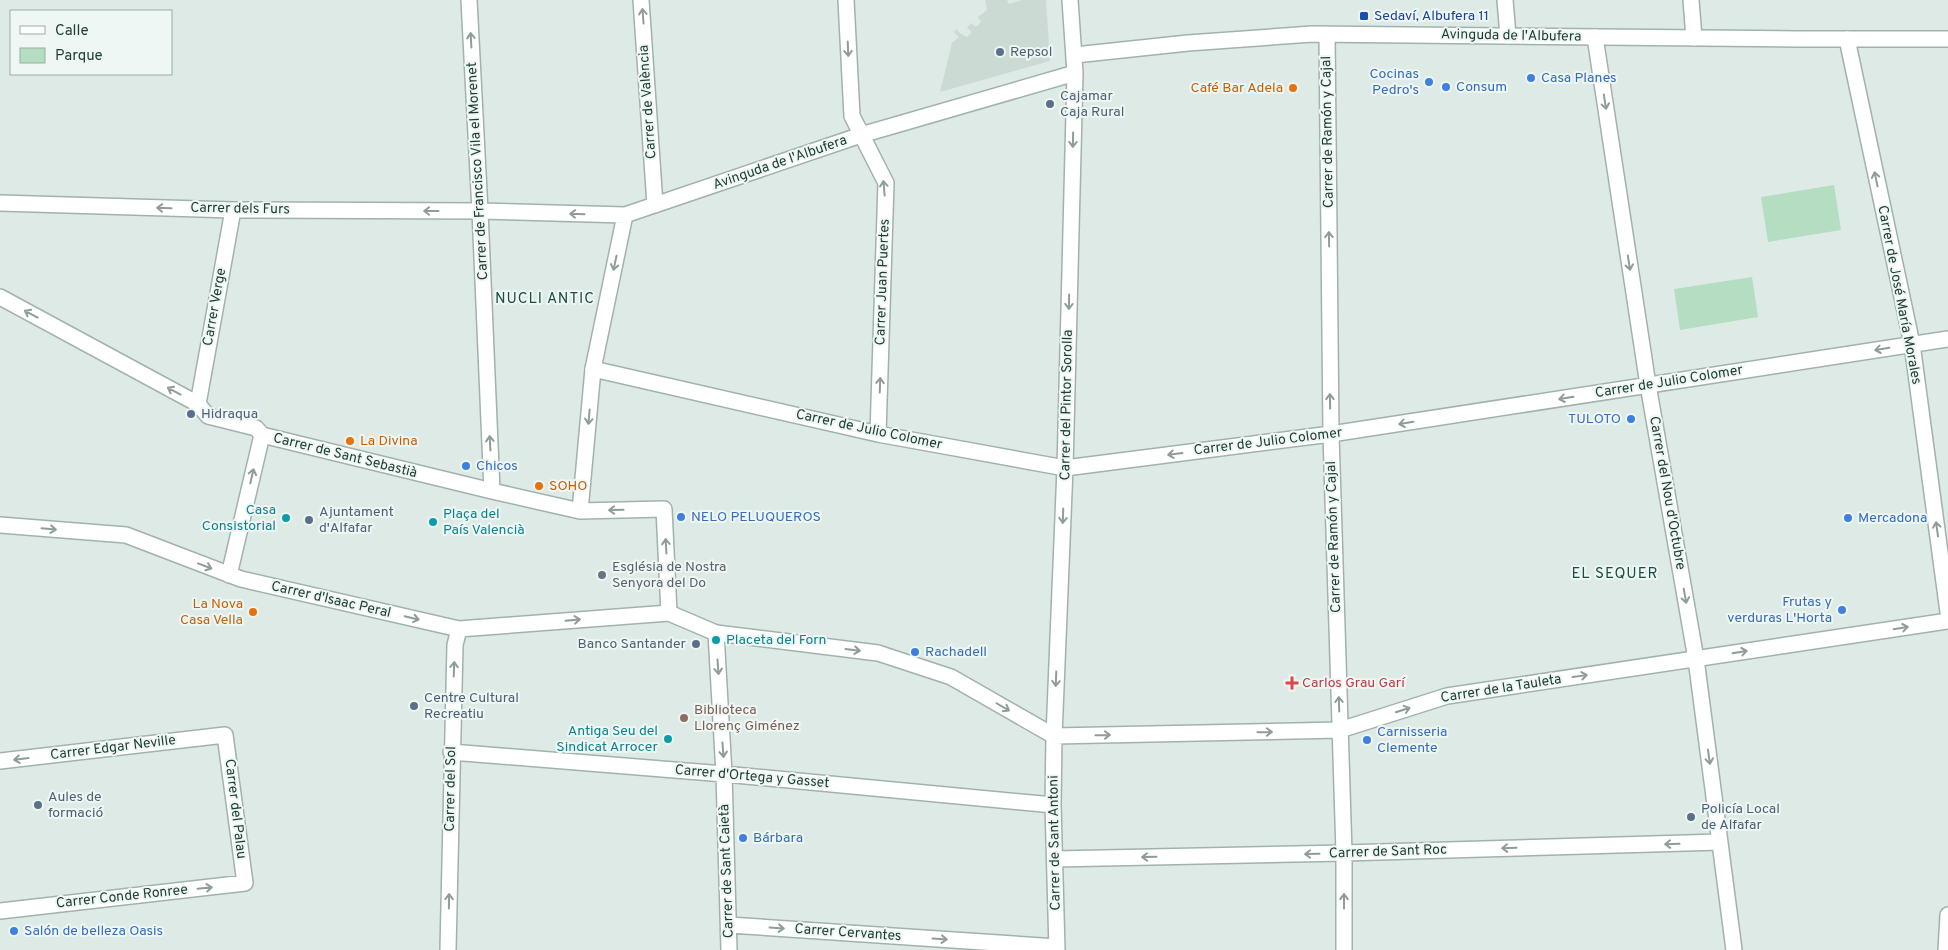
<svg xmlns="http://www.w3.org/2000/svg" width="1948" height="950" font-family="Overpass,sans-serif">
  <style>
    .built { fill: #ccdad4 }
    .green { fill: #b5ddc2 }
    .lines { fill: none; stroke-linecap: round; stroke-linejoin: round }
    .pedestrian-casing { stroke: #a1b2ac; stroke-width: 18 }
    .minor-casing { stroke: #a1b2ac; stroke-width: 18 }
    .tertiary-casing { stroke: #a1b2ac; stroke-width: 18 }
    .pedestrian { stroke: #fff; stroke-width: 15 }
    .minor { stroke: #fff; stroke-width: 15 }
    .tertiary { stroke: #fff; stroke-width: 15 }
    .oneway { stroke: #8f9d9a }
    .transit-dot { fill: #1a4fb4; stroke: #eef7f3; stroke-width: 2 }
    .service-dot { fill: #5c6f8a; stroke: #eef7f3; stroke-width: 2 }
    .shop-dot { fill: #3f7fe0; stroke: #eef7f3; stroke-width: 2 }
    .food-dot { fill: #e8710a; stroke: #eef7f3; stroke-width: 2 }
    .culture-dot { fill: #0f9aa8; stroke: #eef7f3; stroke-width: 2 }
    .worship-dot { fill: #6b7280; stroke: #eef7f3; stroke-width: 2 }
    .health-dot { fill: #e0444e; stroke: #eef7f3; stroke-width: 2 }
    .education-dot { fill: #8d6e63; stroke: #eef7f3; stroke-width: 2 }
    .labels { text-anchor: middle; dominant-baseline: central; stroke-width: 4; stroke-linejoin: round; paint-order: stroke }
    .transit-label { font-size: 14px; fill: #164399; stroke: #eef7f3; text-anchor: start }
    .street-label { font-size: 14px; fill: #1f3b34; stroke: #eef7f3 }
    .service-label { font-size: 14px; fill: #4e5e75; stroke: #eef7f3; text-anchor: start }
    .shop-label { font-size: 14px; fill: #366cbe; stroke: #eef7f3; text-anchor: start }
    .food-label { font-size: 14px; fill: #c56008; stroke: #eef7f3; text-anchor: end }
    .culture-label { font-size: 14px; fill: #0d838f; stroke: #eef7f3; text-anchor: end }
    .worship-label { font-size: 14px; fill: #5b616d; stroke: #eef7f3; text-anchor: start }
    .health-label { font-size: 14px; fill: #be3a42; stroke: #eef7f3; text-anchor: start }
    .education-label { font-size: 14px; fill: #785e54; stroke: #eef7f3; text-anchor: start }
    .neighbourhood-label { font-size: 15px; letter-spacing: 1px; fill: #1a4d43; stroke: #eef7f3 }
  </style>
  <rect width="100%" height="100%" fill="#deeae5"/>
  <path class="built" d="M985,0H1007L1009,4L1022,0H1046L1050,61L940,92L952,43L959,37L954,32L957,29L958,32L967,37L972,32L967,28L971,23L976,27L981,22L978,17L987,10Z"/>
  <path class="green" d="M1834,185L1841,230L1768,242L1761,197Z
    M1752,277L1758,317L1680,330L1674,289Z"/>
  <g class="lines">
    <g class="pedestrian-casing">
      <path id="pedestrian" d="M480,211L492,491
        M262,435L492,491L580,511L664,509L669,613
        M580,511L593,369"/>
    </g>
    <g class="minor-casing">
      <path id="minor" d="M469,0L480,211
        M641,0L655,205
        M846,0L852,116L886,183L878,434
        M1505,0L1508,36
        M1691,0L1694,38
        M1327,35L1331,434L1344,853V950
        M1595,37L1648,385L1696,659L1734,950
        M1847,39L1912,344L1948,612
        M0,203L233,210L480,211L625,215L861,135L1075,73
        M625,215L593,369L878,434L1065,468L1331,434L1948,339
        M0,297L198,404L208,416L256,428L262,435L229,575
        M198,404L233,210
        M0,525L126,535L241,579L459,629L669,613L716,633L878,653L951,677L1054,736
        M716,633L724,774L729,950
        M1054,736L1340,730L1447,696L1948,621
        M451,752L724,774L1053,805
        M0,761L225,735L245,883L0,911
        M1055,859L1344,853L1720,842
        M729,925L1057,947
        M448,950L455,645L459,629
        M1057,950L1053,805L1054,736L1065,468L1075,73L1070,0
        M1946,950L1948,915"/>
    </g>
    <g class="tertiary-casing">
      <path id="tertiary" d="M1075,55L1188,43L1312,34L1797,39H1948"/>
    </g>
    <use href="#pedestrian" class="pedestrian"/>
    <use href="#minor" class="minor"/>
    <use href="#tertiary" class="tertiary"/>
  </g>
  <defs><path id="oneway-shaft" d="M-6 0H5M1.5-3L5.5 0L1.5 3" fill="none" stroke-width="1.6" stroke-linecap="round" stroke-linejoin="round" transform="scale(1.25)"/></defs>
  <g class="oneway">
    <use href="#oneway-shaft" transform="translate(643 16) rotate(-94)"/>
    <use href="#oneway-shaft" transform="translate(471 40) rotate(-93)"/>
    <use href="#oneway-shaft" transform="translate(848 49) rotate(88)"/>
    <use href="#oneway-shaft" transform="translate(1605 102) rotate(81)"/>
    <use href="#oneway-shaft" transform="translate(1073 140) rotate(91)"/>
    <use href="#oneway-shaft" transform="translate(1876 179) rotate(-102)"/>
    <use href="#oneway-shaft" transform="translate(884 188) rotate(-95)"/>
    <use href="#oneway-shaft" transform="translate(164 208) rotate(-178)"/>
    <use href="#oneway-shaft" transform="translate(431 211) rotate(-180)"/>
    <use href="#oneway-shaft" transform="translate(577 214) rotate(-178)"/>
    <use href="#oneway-shaft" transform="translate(1329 239) rotate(-91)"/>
    <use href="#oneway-shaft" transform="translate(615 263) rotate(102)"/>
    <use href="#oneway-shaft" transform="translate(1629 263) rotate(81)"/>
    <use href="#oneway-shaft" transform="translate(1069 302) rotate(91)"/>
    <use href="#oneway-shaft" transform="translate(31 314) rotate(-152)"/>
    <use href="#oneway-shaft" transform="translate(1882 349) rotate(171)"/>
    <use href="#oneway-shaft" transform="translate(880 385) rotate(-88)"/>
    <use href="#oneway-shaft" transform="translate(174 391) rotate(-152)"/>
    <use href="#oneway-shaft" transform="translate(1566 398) rotate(171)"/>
    <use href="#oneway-shaft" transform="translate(1330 401) rotate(-91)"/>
    <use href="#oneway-shaft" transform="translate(589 417) rotate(95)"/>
    <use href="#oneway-shaft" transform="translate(1406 423) rotate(171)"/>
    <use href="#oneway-shaft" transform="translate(490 443) rotate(-93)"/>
    <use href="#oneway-shaft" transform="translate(1175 454) rotate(173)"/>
    <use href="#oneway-shaft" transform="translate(252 476) rotate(-77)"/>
    <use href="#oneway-shaft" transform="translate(616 510) rotate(179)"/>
    <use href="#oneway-shaft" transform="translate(1063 516) rotate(92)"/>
    <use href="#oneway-shaft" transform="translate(49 529) rotate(5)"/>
    <use href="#oneway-shaft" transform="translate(1937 529) rotate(-98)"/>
    <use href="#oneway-shaft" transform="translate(666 546) rotate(-93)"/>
    <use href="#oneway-shaft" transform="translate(205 566) rotate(21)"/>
    <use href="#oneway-shaft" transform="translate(1685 596) rotate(80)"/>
    <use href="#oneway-shaft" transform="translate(412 618) rotate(13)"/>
    <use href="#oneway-shaft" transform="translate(573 620) rotate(-5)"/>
    <use href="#oneway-shaft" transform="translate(1901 628) rotate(-9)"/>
    <use href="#oneway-shaft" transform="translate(853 650) rotate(7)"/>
    <use href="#oneway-shaft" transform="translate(1740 652) rotate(-9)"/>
    <use href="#oneway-shaft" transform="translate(718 667) rotate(86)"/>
    <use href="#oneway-shaft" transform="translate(454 669) rotate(-88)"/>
    <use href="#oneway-shaft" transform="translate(1580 676) rotate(-8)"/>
    <use href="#oneway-shaft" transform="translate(1056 679) rotate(92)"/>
    <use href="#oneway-shaft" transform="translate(1339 704) rotate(-92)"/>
    <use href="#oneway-shaft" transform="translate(1003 707) rotate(30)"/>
    <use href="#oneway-shaft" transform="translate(1403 710) rotate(-18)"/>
    <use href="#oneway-shaft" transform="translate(1265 732) rotate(-1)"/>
    <use href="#oneway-shaft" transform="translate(1103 735) rotate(-1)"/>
    <use href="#oneway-shaft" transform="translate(723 750) rotate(86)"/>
    <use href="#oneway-shaft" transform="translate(1709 757) rotate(82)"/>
    <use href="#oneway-shaft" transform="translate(21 759) rotate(173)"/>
    <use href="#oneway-shaft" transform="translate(1672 844) rotate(178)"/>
    <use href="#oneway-shaft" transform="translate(1509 848) rotate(178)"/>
    <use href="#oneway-shaft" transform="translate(1312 854) rotate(179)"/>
    <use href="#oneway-shaft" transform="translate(1149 857) rotate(179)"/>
    <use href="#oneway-shaft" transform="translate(205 888) rotate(-6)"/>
    <use href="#oneway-shaft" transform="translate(449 901) rotate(-89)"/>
    <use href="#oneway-shaft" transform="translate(1344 901) rotate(-90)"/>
    <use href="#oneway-shaft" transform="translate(777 928) rotate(4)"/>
    <use href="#oneway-shaft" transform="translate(940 939) rotate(4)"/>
  </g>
  <rect class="transit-dot" x="1359" y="11" width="10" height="10" rx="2.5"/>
  <g class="service-dot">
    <circle cx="1000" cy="52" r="5"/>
    <circle cx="1050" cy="104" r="5"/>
    <circle cx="191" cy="414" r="5"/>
    <circle cx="309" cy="520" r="5"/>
    <circle cx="696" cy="644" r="5"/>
    <circle cx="414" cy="706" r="5"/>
    <circle cx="38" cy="805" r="5"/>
    <circle cx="1691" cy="817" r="5"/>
  </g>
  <g class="shop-dot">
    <circle cx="1531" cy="78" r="5"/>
    <circle cx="1429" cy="82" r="5"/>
    <circle cx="1446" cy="87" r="5"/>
    <circle cx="1631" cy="419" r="5"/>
    <circle cx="466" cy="466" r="5"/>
    <circle cx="681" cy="517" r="5"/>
    <circle cx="1848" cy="518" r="5"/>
    <circle cx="1842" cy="610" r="5"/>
    <circle cx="915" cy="652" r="5"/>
    <circle cx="1367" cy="740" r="5"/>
    <circle cx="743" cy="838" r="5"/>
    <circle cx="14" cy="931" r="5"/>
  </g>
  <g class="food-dot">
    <circle cx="1293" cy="88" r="5"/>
    <circle cx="350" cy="441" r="5"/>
    <circle cx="539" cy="486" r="5"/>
    <circle cx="253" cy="612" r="5"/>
  </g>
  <g class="culture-dot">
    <circle cx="286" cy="518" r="5"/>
    <circle cx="433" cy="522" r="5"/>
    <circle cx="716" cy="640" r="5"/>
    <circle cx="668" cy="739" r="5"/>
  </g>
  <circle class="worship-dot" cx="602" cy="575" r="5"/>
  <path class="health-dot" d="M1289.5 675.5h5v5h5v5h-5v5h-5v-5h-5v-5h5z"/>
  <circle class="education-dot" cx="684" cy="718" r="5"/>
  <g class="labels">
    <g class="transit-label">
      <text x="1374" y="16">Sedaví, Albufera 11</text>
    </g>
    <g class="street-label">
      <text transform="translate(1511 36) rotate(1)">Avinguda de l'Albufera</text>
      <text transform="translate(648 102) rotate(-94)">Carrer de València</text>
      <text transform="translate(1328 132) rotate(-91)">Carrer de Ramón y Cajal</text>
      <text transform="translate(780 163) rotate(-19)">Avinguda de l'Albufera</text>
      <text transform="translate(478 171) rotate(-93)">Carrer de Francisco Vila el Morenet</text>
      <text transform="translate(240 209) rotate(1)">Carrer dels Furs</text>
      <text transform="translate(883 282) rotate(-88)">Carrer Juan Puertes</text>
      <text transform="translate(1899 295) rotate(79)">Carrer de José María Morales</text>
      <text transform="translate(215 307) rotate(-80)">Carrer Verge</text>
      <text transform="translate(1669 382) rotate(-9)">Carrer de Julio Colomer</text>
      <text transform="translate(1067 405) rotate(-89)">Carrer del Pintor Sorolla</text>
      <text transform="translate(869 430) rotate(12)">Carrer de Julio Colomer</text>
      <text transform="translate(1268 442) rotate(-7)">Carrer de Julio Colomer</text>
      <text transform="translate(345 456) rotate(14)">Carrer de Sant Sebastià</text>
      <text transform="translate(1667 493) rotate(80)">Carrer del Nou d'Octubre</text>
      <text transform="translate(1334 537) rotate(-92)">Carrer de Ramón y Cajal</text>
      <text transform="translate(331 600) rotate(13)">Carrer d'Isaac Peral</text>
      <text transform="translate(1501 689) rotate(-9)">Carrer de la Tauleta</text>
      <text transform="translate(113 748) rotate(-7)">Carrer Edgar Neville</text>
      <text transform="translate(752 777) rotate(5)">Carrer d'Ortega y Gasset</text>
      <text transform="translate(451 789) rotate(-89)">Carrer del Sol</text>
      <text transform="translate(235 809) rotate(83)">Carrer del Palau</text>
      <text transform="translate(1055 843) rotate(-91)">Carrer de Sant Antoni</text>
      <text transform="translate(1388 852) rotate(-2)">Carrer de Sant Roc</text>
      <text transform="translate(727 871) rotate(-92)">Carrer de Sant Caietà</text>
      <text transform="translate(122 897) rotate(-6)">Carrer Conde Ronree</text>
      <text transform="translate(848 933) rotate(4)">Carrer Cervantes</text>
    </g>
    <g class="service-label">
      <text x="1010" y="52">Repsol</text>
      <text x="1060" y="96">Cajamar<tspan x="1060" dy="16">Caja Rural</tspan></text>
      <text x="201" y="414">Hidraqua</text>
      <text x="319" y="512">Ajuntament<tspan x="319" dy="16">d'Alfafar</tspan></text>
      <text x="686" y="644" text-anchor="end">Banco Santander</text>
      <text x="424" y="698">Centre Cultural<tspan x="424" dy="16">Recreatiu</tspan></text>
      <text x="48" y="797">Aules de<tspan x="48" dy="16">formació</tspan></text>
      <text x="1701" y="809">Policía Local<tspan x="1701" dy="16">de Alfafar</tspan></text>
    </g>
    <g class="shop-label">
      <text x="1419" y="74" text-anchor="end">Cocinas<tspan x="1419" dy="16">Pedro's</tspan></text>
      <text x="1541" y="78">Casa Planes</text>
      <text x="1456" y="87">Consum</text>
      <text x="1621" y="419" text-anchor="end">TULOTO</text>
      <text x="476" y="466">Chicos</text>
      <text x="691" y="517">NELO PELUQUEROS</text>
      <text x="1858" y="518">Mercadona</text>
      <text x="1832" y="602" text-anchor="end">Frutas y<tspan x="1832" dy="16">verduras L'Horta</tspan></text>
      <text x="925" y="652">Rachadell</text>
      <text x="1377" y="732">Carnisseria<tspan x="1377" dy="16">Clemente</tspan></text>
      <text x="753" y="838">Bárbara</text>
      <text x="24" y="931">Salón de belleza Oasis</text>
    </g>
    <g class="food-label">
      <text x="1283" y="88">Café Bar Adela</text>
      <text x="360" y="441" text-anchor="start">La Divina</text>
      <text x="549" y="486" text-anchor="start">SOHO</text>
      <text x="243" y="604">La Nova<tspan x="243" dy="16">Casa Vella</tspan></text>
    </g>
    <g class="culture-label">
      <text x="276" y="510">Casa<tspan x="276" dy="16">Consistorial</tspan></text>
      <text x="443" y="514" text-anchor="start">Plaça del<tspan x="443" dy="16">País Valencià</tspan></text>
      <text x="726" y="640" text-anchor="start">Placeta del Forn</text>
      <text x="658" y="731">Antiga Seu del<tspan x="658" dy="16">Sindicat Arrocer</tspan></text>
    </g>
    <g class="worship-label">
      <text x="612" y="567">Església de Nostra<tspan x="612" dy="16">Senyora del Do</tspan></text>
    </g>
    <g class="health-label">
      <text x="1302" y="683">Carlos Grau Garí</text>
    </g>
    <g class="education-label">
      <text x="694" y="710">Biblioteca<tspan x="694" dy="16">Llorenç Giménez</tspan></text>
    </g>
    <g class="neighbourhood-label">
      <text x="545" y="299">NUCLI ANTIC</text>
      <text x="1615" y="574">EL SEQUER</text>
    </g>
  </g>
  <rect x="10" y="10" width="162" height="65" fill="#eef7f3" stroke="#9baca7"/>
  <rect x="20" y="26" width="25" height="8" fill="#ffffff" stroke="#9baca7"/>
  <text x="55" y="35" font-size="15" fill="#1f3b34">Calle</text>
  <rect x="20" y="48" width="25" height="15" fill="#b5ddc2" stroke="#9baca7"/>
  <text x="55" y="60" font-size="15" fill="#1f3b34">Parque</text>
</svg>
